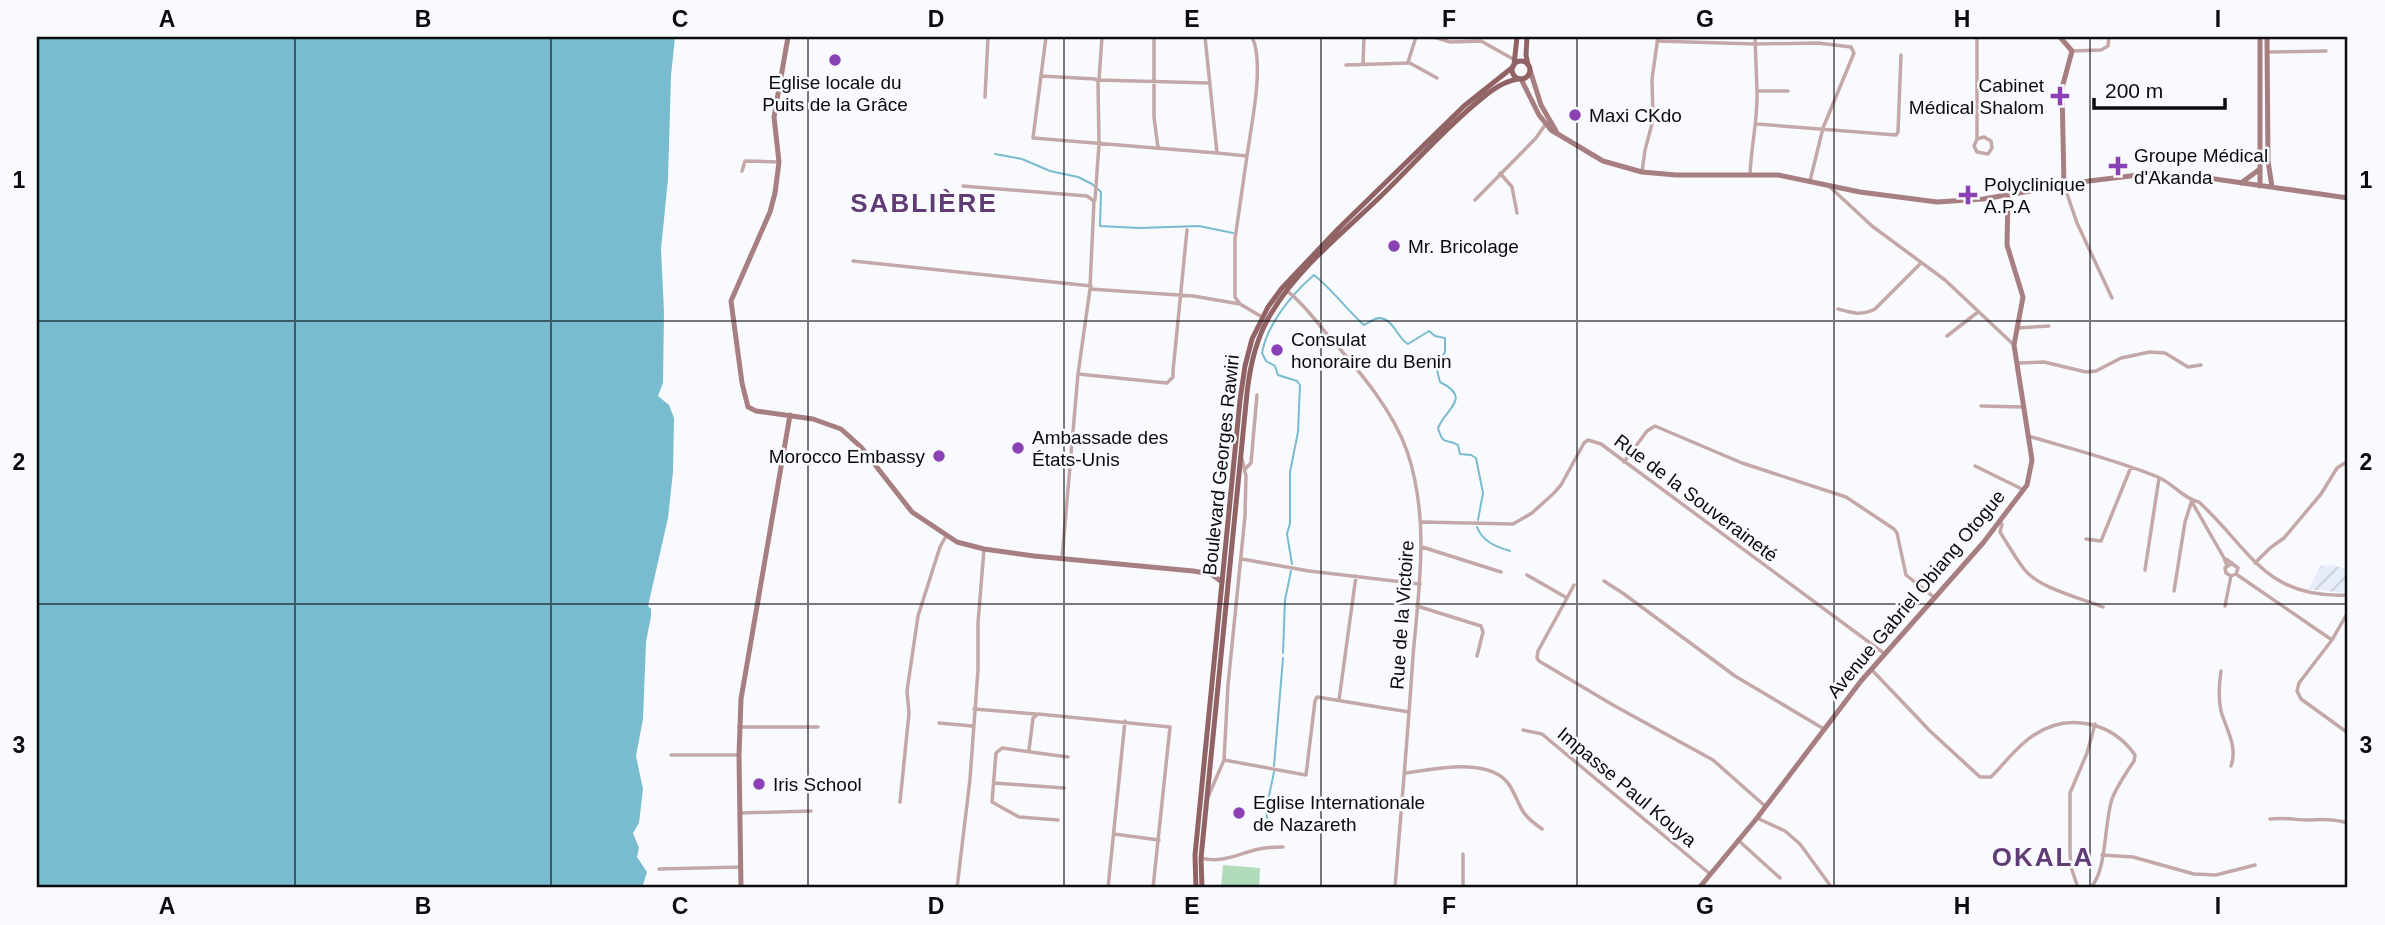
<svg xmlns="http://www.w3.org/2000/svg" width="2385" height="925" font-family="Arial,sans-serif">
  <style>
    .industrial { fill: url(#industrial-furrows) }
    .garden { fill: #b2dbba }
    .water { fill: #79bccf }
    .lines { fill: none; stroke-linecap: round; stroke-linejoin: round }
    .stream { stroke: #79bccf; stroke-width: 2 }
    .street { stroke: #c4a8a8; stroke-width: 3.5 }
    .secondary { stroke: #a77f81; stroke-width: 5 }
    .primary { stroke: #926365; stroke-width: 5 }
    .grid { fill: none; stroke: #0b0c0e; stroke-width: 2; stroke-opacity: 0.55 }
    .poi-dot { fill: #8a41b3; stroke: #f9fafe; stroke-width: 2.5 }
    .labels { text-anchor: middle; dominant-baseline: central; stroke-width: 5; stroke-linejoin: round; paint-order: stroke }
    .poi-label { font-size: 19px; fill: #0b0c0e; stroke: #f9fafe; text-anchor: start }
    .street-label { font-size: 19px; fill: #0b0c0e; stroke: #f9fafe }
    .district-label { font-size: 26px; font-weight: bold; letter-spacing: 2px; fill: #603c76; stroke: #f9fafe }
    .neatline { fill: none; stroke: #0b0c0e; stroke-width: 2.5 }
    .grid-label { font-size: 23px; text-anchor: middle; font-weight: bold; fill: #0b0c0e }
  </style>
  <defs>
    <pattern id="industrial-furrows" width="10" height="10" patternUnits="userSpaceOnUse" patternTransform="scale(1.75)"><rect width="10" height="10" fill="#e8edfb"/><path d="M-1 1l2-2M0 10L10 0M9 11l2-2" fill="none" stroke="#c6cad6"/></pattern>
  </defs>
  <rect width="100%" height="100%" fill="#f9fafe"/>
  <path class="industrial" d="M2330,565L2348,569V589L2346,593L2308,589L2321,566Z"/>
  <path class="garden" d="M1223,865L1260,868L1259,888H1221Z"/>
  <path class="water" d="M37,37H675L671,76L668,179L661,249L664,312L663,383L658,396L669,405L674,418L673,472L668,518L648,606L651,609V616L646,642L643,719L636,756L643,789L639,823L633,833L639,848L637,857L647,872L642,888H37Z"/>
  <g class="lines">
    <path class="stream" d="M995,154L1022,159L1050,171L1078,177L1092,184L1101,192L1100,226L1139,228L1199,226L1233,233
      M1477,527C1482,541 1496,547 1510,551
      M1292,564L1287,534L1290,523V472L1298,432L1300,385L1297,381L1278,375L1275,366L1266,361L1262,353C1267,324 1292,294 1314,275C1333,290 1347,310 1364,325C1368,323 1371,321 1375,319C1392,313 1397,339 1408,344L1429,331L1435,336L1445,338V352L1436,366L1440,382C1472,398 1447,407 1438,428C1444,448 1446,437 1458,445L1460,454L1471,455L1476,458L1483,493L1478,520
      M1283,653L1285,600L1291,571
      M1274,766L1283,658
      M1268,825L1266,810L1274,772"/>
    <path class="street" d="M1046,37L1033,138L1217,153
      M1154,37V117L1158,148
      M1205,37L1217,153L1247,156L1235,239V297L1240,304L1262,317
      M1416,37L1408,62L1437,78
      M1434,37L1450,42L1481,41L1513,59
      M1755,37L1757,91H1788
      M1977,37V139L1974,146L1977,152L1988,154L1992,148L1991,141L1984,137L1977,139
      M1657,41L1755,44L1818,43L1851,47L1854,53L1823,128L1810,181
      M2072,51L2101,50L2108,46L2109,37
      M2267,52L2326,51
      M1363,64L1364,37
      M1346,65L1409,63
      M1042,76L1095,79L1098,81L1099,144L1095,200
      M1099,80L1209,83
      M1099,80L1102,37
      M985,97L988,37
      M1757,124L1896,135L1898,132L1901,55
      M1247,156C1251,126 1265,63 1252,37
      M742,171L745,161L779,162
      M1642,172L1645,150L1653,120L1652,79L1658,37
      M1500,173L1512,187L1517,213
      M1750,175C1751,146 1758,120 1757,91
      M2064,185L2077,223L2112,298
      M963,186L1087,196L1094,201L1090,287
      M1830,187L1872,226L1945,280L2014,345
      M1475,200L1536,138L1545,125
      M853,261L1091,286
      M1287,291C1305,304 1318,325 1333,341C1361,373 1393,411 1407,451C1430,519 1419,587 1413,656C1408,733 1401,811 1395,888
      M1838,309C1852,313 1861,316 1875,309L1920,264
      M2018,328L2049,326
      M1947,336L1978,312
      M2018,363L2044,362L2086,372L2096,371L2121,358L2150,352L2165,353L2188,367L2201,365
      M1078,374L1167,383L1173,377V371L1187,230
      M1981,406L2024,407
      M2028,436C2072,449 2116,460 2158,477C2172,483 2184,499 2199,502C2251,550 2265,599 2348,595
      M1624,462L1647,431L1655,426L1742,463L1846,497L1894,529L1897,533L1906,575L1935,598
      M1975,466L2024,490
      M1245,469L1251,463L1257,395
      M2192,502L2224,558L2227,566
      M1422,522L1513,524L1532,513L1553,494L1561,485L1584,443L1588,440L1601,444L1885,654
      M2000,522L2002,524L2000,532C2007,543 2016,559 2024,569C2038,588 2081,598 2103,607
      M2086,539L2101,541L2131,467
      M1422,547L1501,572
      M1062,558L1078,374L1090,289L1193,296L1240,304
      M1242,559L1309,571L1420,584
      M2226,559L2238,568L2236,574L2231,576L2226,573L2225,568L2232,563
      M2255,563L2270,548L2284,538L2321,494L2337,468L2348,461
      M2145,570L2159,478
      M2236,574L2332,640
      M1527,575L1567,598L1538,651L1537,658L1539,661L1613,705L1713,760L1765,806
      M1604,581L1624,594L1735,676L1824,729
      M2174,591L2185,522L2192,500
      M1567,598L1574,585
      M1417,606L1481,626L1483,632L1477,656
      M2225,606L2231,576
      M2348,612L2332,640L2299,683L2297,691L2301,699L2348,733
      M1871,669L1930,731L1980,777H1991C2005,763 2018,745 2034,735C2068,712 2112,722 2135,755L2134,761C2126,773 2117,786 2112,799C2104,823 2107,873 2090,888
      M2221,671C2219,684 2218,697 2221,711C2226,729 2238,746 2231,766
      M1339,700L1356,576
      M974,709L1036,714
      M939,723L972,726
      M739,727H818
      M1523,730L1542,734L1710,874
      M1029,750L1033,718L1038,714L1170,727L1153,888
      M671,755H739
      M1224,760L1306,775L1315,701L1317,697L1409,712
      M1406,773C1434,769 1492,756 1510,786C1524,810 1517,811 1542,829
      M994,783L1064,788
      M1208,797L1224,760L1228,685L1245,516L1246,476L1242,459
      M900,802L909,713L907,691L918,616L940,547L946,536
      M741,813L811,811
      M1757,818L1785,831L1800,844L1832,888
      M2270,819C2284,817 2295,820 2309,820C2322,819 2335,819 2348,823
      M1058,820L1019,817L992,802L996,753L1002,748L1068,757
      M1114,834L1159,840
      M1738,840L1780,878
      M1463,854V888
      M2102,855L2133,857L2194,874L2216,875L2255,865
      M1201,858C1222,864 1240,853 1259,849C1267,847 1275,847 1283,847
      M659,869L741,867
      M957,888L970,779L978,670V623L984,549
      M1108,888L1125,721
      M2078,888L2071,867L2070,853V793L2087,753L2095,724"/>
    <path class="secondary" d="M788,37L774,117L779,162L775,193L770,212L731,301L742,383L748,407L756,411L813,419L841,429L861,447L912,512L957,542L984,549L1034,556L1193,571L1211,574L1222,582
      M2060,37L2072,51L2062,88L2064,185
      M2260,37V186
      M2267,37L2268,161L2272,187
      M1530,70L1541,105L1556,131
      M1521,79L1539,115L1551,130L1603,161L1642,172L1676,175H1778L1860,192L1937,202L1983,199L2089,181L2155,173L2201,177L2348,198
      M2241,183L2260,169
      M741,888L739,755L741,699L790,415
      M1699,888L1757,818L1861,681L1983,543L2027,485L2032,460L2014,345L2023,297L2007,245L2008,195"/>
    <path class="primary" d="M1527,37L1526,55L1528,65
      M1512 70a9 9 0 1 1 18 0a9 9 0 1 1-18 0Z
      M1514,65L1517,37
      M1196,888L1195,855L1240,400L1245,366L1252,339L1268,307L1282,288L1338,229L1464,106L1513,67
      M1202,888L1201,858L1247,393C1250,365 1256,337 1272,312C1299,267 1344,232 1381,196C1414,164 1445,128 1481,99C1492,90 1504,81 1518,79"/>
  </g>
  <path class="grid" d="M295,37V888M551,37V888M808,37V888M1064,37V888M1321,37V888M1577,37V888M1834,37V888M2090,37V888M37,321H2348M37,604H2348"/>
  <g class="poi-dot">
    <circle cx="835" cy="60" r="7"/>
    <path d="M2056.5 85.5h7v7h7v7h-7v7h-7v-7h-7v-7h7z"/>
    <circle cx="1575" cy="115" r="7"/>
    <path d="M2114.5 155.5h7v7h7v7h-7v7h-7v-7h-7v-7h7z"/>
    <path d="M1964.5 184.5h7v7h7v7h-7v7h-7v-7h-7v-7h7z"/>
    <circle cx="1394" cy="246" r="7"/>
    <circle cx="1277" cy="350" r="7"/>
    <circle cx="1018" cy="448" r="7"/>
    <circle cx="939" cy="456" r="7"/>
    <circle cx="759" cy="784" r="7"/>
    <circle cx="1239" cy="813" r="7"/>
  </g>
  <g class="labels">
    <g class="poi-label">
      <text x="835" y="82" text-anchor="middle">Eglise locale du<tspan x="835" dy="22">Puits de la Grâce</tspan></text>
      <text x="2044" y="85" text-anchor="end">Cabinet<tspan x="2044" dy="22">Médical Shalom</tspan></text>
      <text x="1589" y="115">Maxi CKdo</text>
      <text x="2134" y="155">Groupe Médical<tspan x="2134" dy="22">d'Akanda</tspan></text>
      <text x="1984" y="184">Polyclinique<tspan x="1984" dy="22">A.P.A</tspan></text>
      <text x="1408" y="246">Mr. Bricolage</text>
      <text x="1291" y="339">Consulat<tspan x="1291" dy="22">honoraire du Benin</tspan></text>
      <text x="1032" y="437">Ambassade des<tspan x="1032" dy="22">États-Unis</tspan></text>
      <text x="925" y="456" text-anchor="end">Morocco Embassy</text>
      <text x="773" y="784">Iris School</text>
      <text x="1253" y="802">Eglise Internationale<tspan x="1253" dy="22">de Nazareth</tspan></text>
    </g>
    <g class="street-label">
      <text transform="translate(1221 465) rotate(-84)">Boulevard Georges Rawiri</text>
      <text transform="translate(1696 498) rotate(37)">Rue de la Souveraineté</text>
      <text transform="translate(1916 594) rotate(-50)">Avenue Gabriel Obiang Otogue</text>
      <text transform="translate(1402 615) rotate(-86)">Rue de la Victoire</text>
      <text transform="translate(1627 787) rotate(40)">Impasse Paul Kouya</text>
    </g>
    <g class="district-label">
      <text x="924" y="203">SABLIÈRE</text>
      <text x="2043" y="857">OKALA</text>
    </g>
  </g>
  <rect width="2385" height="925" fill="none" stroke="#f9fafe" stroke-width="77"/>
  <path d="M2094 98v10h131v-10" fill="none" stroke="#0b0c0e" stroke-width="3.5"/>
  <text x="2105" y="98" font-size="21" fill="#0b0c0e" stroke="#f9fafe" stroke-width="5" paint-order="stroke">200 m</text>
  <rect x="38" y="38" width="2308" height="848" class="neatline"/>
  <g class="grid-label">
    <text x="167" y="27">A</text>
    <text x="423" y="27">B</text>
    <text x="680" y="27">C</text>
    <text x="936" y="27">D</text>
    <text x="1192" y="27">E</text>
    <text x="1449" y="27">F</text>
    <text x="1705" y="27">G</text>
    <text x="1962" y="27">H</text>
    <text x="2218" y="27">I</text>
    <text x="19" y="188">1</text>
    <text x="2366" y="188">1</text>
    <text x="19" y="470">2</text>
    <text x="2366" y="470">2</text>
    <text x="19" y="753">3</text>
    <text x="2366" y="753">3</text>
    <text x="167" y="914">A</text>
    <text x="423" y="914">B</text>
    <text x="680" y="914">C</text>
    <text x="936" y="914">D</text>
    <text x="1192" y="914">E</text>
    <text x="1449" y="914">F</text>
    <text x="1705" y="914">G</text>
    <text x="1962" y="914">H</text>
    <text x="2218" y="914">I</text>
  </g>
</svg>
